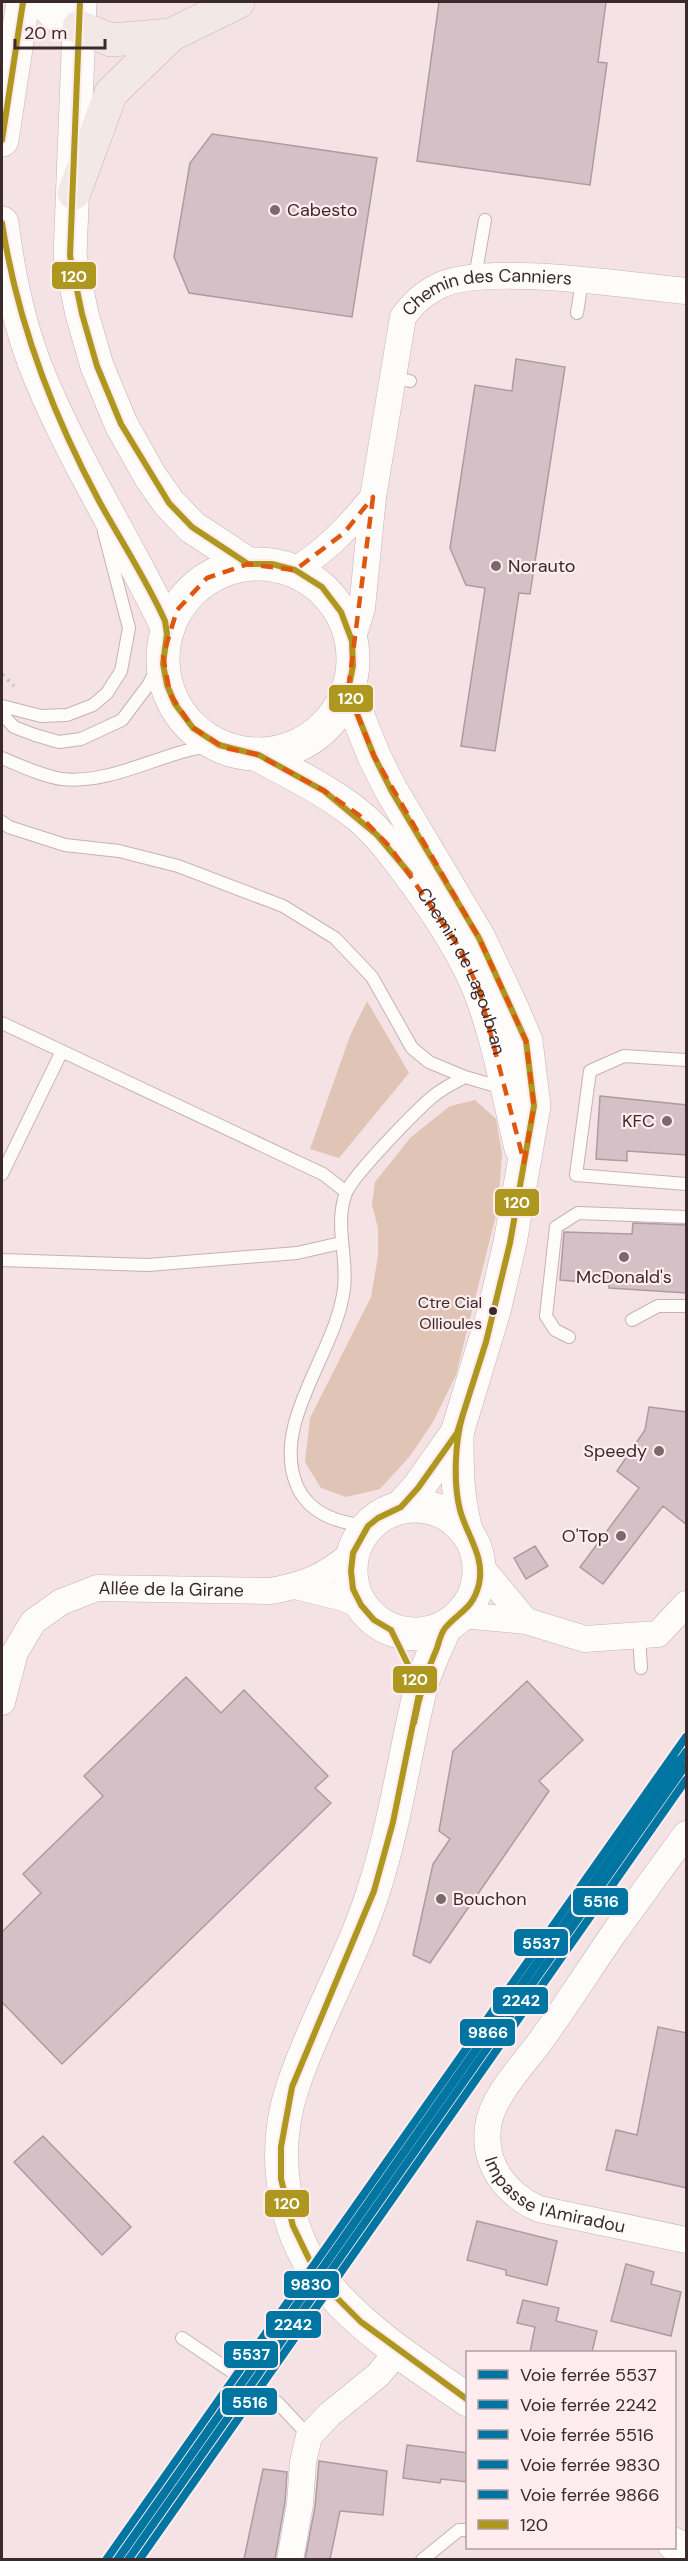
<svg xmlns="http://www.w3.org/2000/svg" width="688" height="2561" font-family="'DM Sans',sans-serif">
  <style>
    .green { fill: #e0c4b5 }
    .building { fill: #d5c0c8; stroke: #ab9ca1; stroke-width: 1.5 }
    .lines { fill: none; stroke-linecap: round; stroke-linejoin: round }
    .service-casing { stroke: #c4b3b5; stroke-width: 14 }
    .minor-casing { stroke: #c4b3b5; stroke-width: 27 }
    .secondary-casing { stroke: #c4b3b5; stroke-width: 34 }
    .motorway-casing { stroke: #c8b7b6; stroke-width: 34 }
    .path { stroke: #cec8c8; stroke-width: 4; stroke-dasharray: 3 4.5; stroke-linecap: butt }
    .service { stroke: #fefbfb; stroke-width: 12 }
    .minor { stroke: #fefbfb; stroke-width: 26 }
    .secondary { stroke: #fefbfb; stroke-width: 33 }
    .motorway { stroke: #f2e9e7; stroke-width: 33 }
    .bus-1-casing { stroke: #feecee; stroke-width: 10 }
    .bus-1 { stroke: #ae971f; stroke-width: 6 }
    .rail-1-casing { stroke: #feecee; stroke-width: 12 }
    .rail-2-casing { stroke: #feecee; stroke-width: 12 }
    .rail-3-casing { stroke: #feecee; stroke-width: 12 }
    .rail-4-casing { stroke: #feecee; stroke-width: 12 }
    .rail-5-casing { stroke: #feecee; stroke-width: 12 }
    .rail-1 { stroke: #0075a1; stroke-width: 8 }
    .rail-2 { stroke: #0075a1; stroke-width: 8 }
    .rail-3 { stroke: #0075a1; stroke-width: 8 }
    .rail-4 { stroke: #0075a1; stroke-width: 8 }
    .rail-5 { stroke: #0075a1; stroke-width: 8 }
    .marked { fill: none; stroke: #df570e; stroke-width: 4.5; stroke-dasharray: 12 8; stroke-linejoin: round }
    .poi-dot { fill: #7b6a6c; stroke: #feecee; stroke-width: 2 }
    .bus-dot { fill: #3a2a2c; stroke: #feecee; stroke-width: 2 }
    .labels { text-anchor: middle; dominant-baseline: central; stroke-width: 4.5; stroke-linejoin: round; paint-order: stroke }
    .bus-label { font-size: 16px; fill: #3a2a2c; stroke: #feecee; text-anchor: end }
    .poi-label { font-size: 18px; fill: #3a2a2c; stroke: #feecee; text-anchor: start }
    .street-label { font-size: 18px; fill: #3a2a2c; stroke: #feecee }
    .line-badge { stroke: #feecee; stroke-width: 2 }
    .badge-label { font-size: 16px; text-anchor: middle; font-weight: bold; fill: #fff }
  </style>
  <rect width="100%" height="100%" fill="#f5e2e4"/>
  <path class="green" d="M367,1001L409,1073L339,1158L310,1149L350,1036Z
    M475,1100L496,1119L502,1154L498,1207L456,1375L433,1422L410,1456L380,1489L346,1497L321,1488L305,1462L310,1418L371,1297L378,1256V1228L372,1205L375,1182L411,1137L450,1106Z"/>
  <path class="building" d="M439,2H606L598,62L607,63L590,185L417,161Z
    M212,134L377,158L352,317L189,293L174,257L190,163Z
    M516,359L565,367L530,594L519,593L495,751L461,746L485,588L466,585L450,548L475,385L512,391Z
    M600,1096L687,1105V1155L627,1151V1161L596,1159Z
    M633,1223L687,1225V1293L609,1288V1284L560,1280L564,1232L632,1234Z
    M649,1407L687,1412V1525L663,1506L603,1584L580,1567L639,1488L617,1471L645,1430Z
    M535,1546L548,1566L526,1579L514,1558Z
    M186,1677L221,1713L244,1690L328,1776L315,1788L331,1803L62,2064L2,2002V1932L41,1893L23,1874L103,1796L84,1776Z
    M527,1681L583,1740L539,1781L549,1791L430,1963L413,1955L433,1864L450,1839L439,1831L453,1751Z
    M658,2027L687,2033V2188L606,2170L616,2130L637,2135Z
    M43,2136L131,2227L102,2255L14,2162Z
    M477,2221L557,2241L547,2285L506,2275V2270L467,2260Z
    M626,2264L654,2272L651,2284L681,2292L671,2336L611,2321Z
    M523,2300L559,2308L556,2321L597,2331L592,2352H530L535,2327L517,2323Z
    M407,2445L468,2453V2482L441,2479L440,2483L403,2478Z
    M319,2461L387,2471L383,2515L340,2511L330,2559H305L315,2507Z
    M263,2469L287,2472L285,2502L275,2559H244Z"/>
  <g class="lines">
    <g class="service-casing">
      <path id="service" d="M475,277L485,220
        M577,313L582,281
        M392,377L410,381
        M2,706L41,716L67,715L93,705L107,693L121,671L129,628L104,532
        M2,714L14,727L35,735L59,742L81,739L122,720L149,684L163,656
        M2,758C21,766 42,776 62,779C106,784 151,759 193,749C203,747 214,748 225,748
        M2,822L9,827L65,845L119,851L178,866L283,906L335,938L372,977L412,1048L429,1062L465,1077L503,1088
        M2,1023L323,1174L346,1192
        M686,1060L624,1056L590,1071L576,1175L686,1184
        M2,1174L62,1051
        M2,1260L148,1265L297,1253L341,1243
        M632,1320L658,1306H686
        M569,1337L555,1330L546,1316L556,1227L578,1213L686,1217
        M368,1526C339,1523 310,1515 297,1486C270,1422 337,1352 344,1288C348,1256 334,1225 346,1193C353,1175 414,1113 431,1098C441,1089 453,1083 465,1077
        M639,1636L641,1668
        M182,2338L278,2403L309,2436
        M422,2560L459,2530H468"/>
    </g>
    <g class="minor-casing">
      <g id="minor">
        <path d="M295,570C328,549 349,527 373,497"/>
        <path id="s1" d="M352,641L362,608L373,497L403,317C414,302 424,293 441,285C487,263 631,286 686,291"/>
        <path d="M480,1566L526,1621"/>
        <path d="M295,1586L340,1597L361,1605"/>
        <path d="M462,1615L526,1621L585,1639L658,1634L686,1604"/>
        <path id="s2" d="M2,1702L15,1652L33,1622L61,1602L97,1588L271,1591C308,1584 324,1577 353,1553"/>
        <path id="s3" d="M686,1834C662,1867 638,1900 614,1933C590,1968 567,2004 542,2039C525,2063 491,2097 488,2127C483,2165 506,2194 539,2209L686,2240"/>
        <path d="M290,2560L300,2504L303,2462L309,2436L330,2414L378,2375L398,2351"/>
      </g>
    </g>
    <g class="secondary-casing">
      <g id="secondary">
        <path d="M43,2L56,15L79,27"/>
        <path d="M80,2L70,256L82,314L97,366L121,424L150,476L169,503L192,527L248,564"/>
        <path d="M2,140L23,2"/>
        <path d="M2,223C8,271 18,320 35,365C71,457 126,540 168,629"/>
        <circle cx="258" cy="659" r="95"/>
        <path d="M348,691L374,756L391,790L479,938L512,1008L526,1041L534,1106L510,1243L494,1311L457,1433L418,1488L401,1507"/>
        <path id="s4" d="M256,754C291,773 327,790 358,815C380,833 397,857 414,880C439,914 463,950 479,989C499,1040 508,1095 521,1148"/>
        <path d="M457,1433C457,1467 457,1498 466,1530"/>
        <circle cx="415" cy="1570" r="64"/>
        <path d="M445,1628C436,1648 425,1670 420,1691C404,1757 395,1824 374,1889C353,1957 315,2019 293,2086C270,2153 282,2236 330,2290C368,2334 420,2367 468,2400"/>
        <path d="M674,2544L686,2552"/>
      </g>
    </g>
    <g class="motorway-casing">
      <path id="motorway" d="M79,27L111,40L171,35
        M74,193L111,93L171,35L238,2"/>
    </g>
    <path class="path" d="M2,674L14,686"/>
    <use href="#service" class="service"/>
    <use href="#minor" class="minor"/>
    <use href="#secondary" class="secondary"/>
    <use href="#motorway" class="motorway"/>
    <g class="bus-1-casing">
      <path id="bus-1" d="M80,2L70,256L82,314L97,366L121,424L169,503L192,527L248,564H272L295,570L322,587L341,612L352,641L353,666L348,691L374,756L391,790L479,938L526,1041L534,1106L510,1243L486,1342L457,1433L418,1488L401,1507L378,1518L368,1526L353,1553L351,1571L353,1589L361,1605L374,1620L391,1630L420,1689L393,1822L374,1891L292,2087L281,2147V2179L293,2226L309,2259L328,2289L361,2322L468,2400
        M2,140L23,2
        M2,223C17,322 52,413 99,501C121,541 146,579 165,621L167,634L163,664L167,685L175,704L193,728L219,745L259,755L324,791L377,835L410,874
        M414,1723C419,1696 426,1673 437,1648C439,1642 441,1632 446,1627C460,1611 473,1609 479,1584C485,1556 467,1536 460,1510C453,1483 455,1440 463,1414"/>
    </g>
    <use href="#bus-1" class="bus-1"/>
    <g class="rail-1-casing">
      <path id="rail-1" d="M106,2560L686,1737"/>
    </g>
    <g class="rail-2-casing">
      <path id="rail-2" d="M128,2560L686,1765"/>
    </g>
    <g class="rail-3-casing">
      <path id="rail-3" d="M139,2560L686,1780"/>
    </g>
    <g class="rail-4-casing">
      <path id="rail-4" d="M117,2560L686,1752"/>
    </g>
    <g class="rail-5-casing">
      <path id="rail-5" d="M121,2555L679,1760"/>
    </g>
    <use href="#rail-1" class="rail-1"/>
    <use href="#rail-2" class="rail-2"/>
    <use href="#rail-3" class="rail-3"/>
    <use href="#rail-4" class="rail-4"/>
    <use href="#rail-5" class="rail-5"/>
  </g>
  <path class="marked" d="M373,497L348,691L374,756L479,938L526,1041L534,1106L524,1162L479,989L457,944L390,847L359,815L323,790L256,754L225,748L192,727L170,694L163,656L177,610L207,578L248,564L295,570L344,533Z"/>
  <g class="poi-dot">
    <circle cx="275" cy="210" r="6"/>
    <circle cx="496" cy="566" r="6"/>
    <circle cx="667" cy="1121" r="6"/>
    <circle cx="624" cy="1257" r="6"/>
    <circle cx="659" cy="1451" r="6"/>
    <circle cx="621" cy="1536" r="6"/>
    <circle cx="441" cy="1899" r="6"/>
  </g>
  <circle class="bus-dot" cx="493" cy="1311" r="5"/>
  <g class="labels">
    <g class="bus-label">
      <text x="482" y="1302">Ctre Cial<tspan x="482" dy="21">Ollioules</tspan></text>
    </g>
    <g class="poi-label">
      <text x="287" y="210">Cabesto</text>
      <text x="508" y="566">Norauto</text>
      <text x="655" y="1121" text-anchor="end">KFC</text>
      <text x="624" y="1277" text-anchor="middle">McDonald's</text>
      <text x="647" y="1451" text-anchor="end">Speedy</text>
      <text x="609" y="1536" text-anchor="end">O'Top</text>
      <text x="453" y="1899">Bouchon</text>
    </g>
    <g class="street-label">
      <text stroke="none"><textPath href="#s1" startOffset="422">Chemin des Canniers</textPath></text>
      <text stroke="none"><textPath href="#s4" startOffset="309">Chemin de Lagoubran</textPath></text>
      <text stroke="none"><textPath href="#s2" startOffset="234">Allée de la Girane</textPath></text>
      <text stroke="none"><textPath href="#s3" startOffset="466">Impasse l'Amiradou</textPath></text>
    </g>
  </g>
  <g class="line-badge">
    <rect x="51" y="261" width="46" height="29" rx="6" fill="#ae971f"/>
    <rect x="328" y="684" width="46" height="29" rx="6" fill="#ae971f"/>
    <rect x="494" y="1188" width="46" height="29" rx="6" fill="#ae971f"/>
    <rect x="392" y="1665" width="46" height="29" rx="6" fill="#ae971f"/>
    <rect x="572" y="1887" width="57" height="29" rx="6" fill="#0075a1"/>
    <rect x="513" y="1928" width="56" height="29" rx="6" fill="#0075a1"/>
    <rect x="492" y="1986" width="57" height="29" rx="6" fill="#0075a1"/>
    <rect x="459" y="2018" width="57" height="29" rx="6" fill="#0075a1"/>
    <rect x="264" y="2189" width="46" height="29" rx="6" fill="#ae971f"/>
    <rect x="283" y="2270" width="57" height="29" rx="6" fill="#0075a1"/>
    <rect x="265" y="2310" width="57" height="29" rx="6" fill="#0075a1"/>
    <rect x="223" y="2340" width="56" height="29" rx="6" fill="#0075a1"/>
    <rect x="221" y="2387" width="57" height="29" rx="6" fill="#0075a1"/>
  </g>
  <g class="badge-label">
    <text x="74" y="282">120</text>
    <text x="351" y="704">120</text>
    <text x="517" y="1208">120</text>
    <text x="415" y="1685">120</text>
    <text x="601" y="1907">5516</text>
    <text x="541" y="1949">5537</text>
    <text x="521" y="2006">2242</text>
    <text x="488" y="2038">9866</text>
    <text x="287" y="2209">120</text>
    <text x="311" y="2290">9830</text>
    <text x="293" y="2330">2242</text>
    <text x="251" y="2360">5537</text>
    <text x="250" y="2408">5516</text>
  </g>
  <rect width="688" height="2561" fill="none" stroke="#3a2a2c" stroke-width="6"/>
  <rect x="466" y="2351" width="210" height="198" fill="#feecee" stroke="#b09ea0" stroke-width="1.5"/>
  <rect x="478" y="2370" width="30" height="9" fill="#0075a1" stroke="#b09ea0" stroke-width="1.5"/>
  <text x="520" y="2381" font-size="18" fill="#3a2a2c">Voie ferrée 5537</text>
  <rect x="478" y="2400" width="30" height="9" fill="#0075a1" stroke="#b09ea0" stroke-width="1.5"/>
  <text x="520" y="2411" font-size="18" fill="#3a2a2c">Voie ferrée 2242</text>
  <rect x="478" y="2430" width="30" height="9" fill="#0075a1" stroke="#b09ea0" stroke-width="1.5"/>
  <text x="520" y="2441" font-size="18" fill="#3a2a2c">Voie ferrée 5516</text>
  <rect x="478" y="2460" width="30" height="9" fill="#0075a1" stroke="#b09ea0" stroke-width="1.5"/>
  <text x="520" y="2471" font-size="18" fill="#3a2a2c">Voie ferrée 9830</text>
  <rect x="478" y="2490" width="30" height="9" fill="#0075a1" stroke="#b09ea0" stroke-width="1.5"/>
  <text x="520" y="2501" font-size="18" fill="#3a2a2c">Voie ferrée 9866</text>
  <rect x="478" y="2520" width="30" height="9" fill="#ae971f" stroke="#b09ea0" stroke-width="1.5"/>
  <text x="520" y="2531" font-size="18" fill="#3a2a2c">120</text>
  <path d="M15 39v9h90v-9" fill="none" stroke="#3a2a2c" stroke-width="3"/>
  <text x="24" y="39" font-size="18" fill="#3a2a2c" stroke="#feecee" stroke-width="4.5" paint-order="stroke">20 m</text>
</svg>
